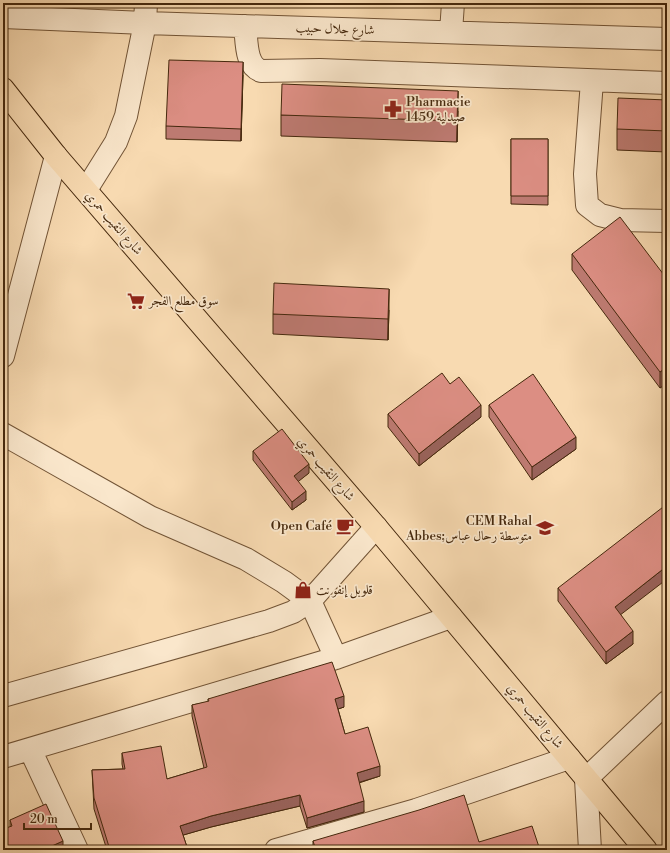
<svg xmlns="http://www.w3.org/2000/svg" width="670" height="853" font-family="'Libre Bodoni',Amiri,serif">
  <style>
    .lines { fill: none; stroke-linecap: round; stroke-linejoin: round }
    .minor-casing { stroke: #725436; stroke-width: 24 }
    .major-casing { stroke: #45280d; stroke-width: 24 }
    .minor { stroke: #fae7cc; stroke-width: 22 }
    .major { stroke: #f8dab1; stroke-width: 22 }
    .wall { fill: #bd7a71; stroke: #45280d }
    .shaded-wall { fill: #9a635c; stroke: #45280d }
    .building { fill: #dc8e83; stroke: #45280d }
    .labels { text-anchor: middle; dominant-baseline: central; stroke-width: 3.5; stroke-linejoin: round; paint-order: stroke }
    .street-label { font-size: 13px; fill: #45280d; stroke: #fae7cc }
    .poi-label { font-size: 13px; fill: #45280d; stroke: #fae7cc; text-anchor: start }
  </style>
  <rect width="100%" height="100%" fill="#f8dab1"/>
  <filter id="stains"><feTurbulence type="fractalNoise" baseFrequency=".005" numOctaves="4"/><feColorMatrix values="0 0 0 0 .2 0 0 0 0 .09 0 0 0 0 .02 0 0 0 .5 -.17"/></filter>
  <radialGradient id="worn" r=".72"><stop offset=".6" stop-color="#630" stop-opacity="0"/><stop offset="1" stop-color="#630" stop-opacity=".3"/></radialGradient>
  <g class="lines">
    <g class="minor-casing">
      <path id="minor" d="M3,17L145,23L667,39
        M245,26C247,41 245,65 261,71L320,70L667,83
        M451,32L453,3
        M592,81L585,174L587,205L600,215L620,220L667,221
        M86,190L116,142L126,116L145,23L146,3
        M3,356L56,156
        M3,434L150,517L246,559L284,582L310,601L336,658
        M3,696L269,621L293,612L310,601L376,527
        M30,749L77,850
        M3,757L336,658L451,617
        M276,850L416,810L569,758
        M590,850L586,779L667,702"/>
    </g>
    <g class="major-casing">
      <path id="major" d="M3,89L56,156L376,527L646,850"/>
    </g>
    <use href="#minor" class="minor"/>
    <use href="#major" class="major"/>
  </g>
  <path class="wall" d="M243,75L241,141L166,139V126Z
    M667,100V152L617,150V129Z
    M458,111L457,142L281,136V115Z
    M511,139H548V205L511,204Z
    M572,254L667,279V383L660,388L572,270Z
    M389,310L388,340L273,334V314Z
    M450,384L481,417L419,466L388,427V414Z
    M489,405L576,449L532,480L489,417Z
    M253,451L309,473L298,481L306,500L292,510L253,460Z
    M558,588L621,615L633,644L606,664L558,601Z
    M208,699L344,707L338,709L345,734L380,776L359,783L364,812L307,828L300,806L211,827L183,835L188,850H107L94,809L92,770L123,769L122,764V753L167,779L204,768L192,716V705L208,702Z
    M10,820L63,850H3L10,827Z
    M313,841L479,842L540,850H313Z"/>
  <path class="shaded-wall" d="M243,62V75L241,141V129Z
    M458,91V111L457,142V121Z
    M389,289V310L388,340V319Z
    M667,367V383L660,388V372Z
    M481,405V417L419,466V454Z
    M576,437V449L532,480V467Z
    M309,464V473L294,485V476Z
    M306,491V500L292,510V502Z
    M667,566V579L615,619V607Z
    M633,631V644L606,664V652Z
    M344,696V707L335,710V699Z
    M380,766V776L357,783V773Z
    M300,795V806L211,827L180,836V826L211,816Z
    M364,801V812L307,828V818Z
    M63,841V850H43Z"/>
  <path class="building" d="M169,60L243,62L241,129L166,126Z
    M282,84L458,91L457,121L281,115Z
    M618,98L667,100V131L617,129Z
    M511,139H548V196H511Z
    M620,217L667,279V367L660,372L572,254Z
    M274,283L389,289L388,319L273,314Z
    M442,373L450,384L459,377L481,405L419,454L388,414Z
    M533,374L576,437L532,467L489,405Z
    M282,429L309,464L294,476L306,491L292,502L253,451Z
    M667,504V566L615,607L633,631L606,652L558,588Z
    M332,662L344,696L335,699L345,734L368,727L380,766L357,773L364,801L307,818L300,795L211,816L180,826L188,850H110L94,798L92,770L125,769L122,753L161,746L167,779L207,767L192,705L209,701L208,699Z
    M464,795L479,842L532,826L540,850H316L313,841L419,810Z
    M46,804L63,841L43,850H3V829L12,826L10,820Z"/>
  <defs>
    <g id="pharmacy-bare" transform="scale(1.38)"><path d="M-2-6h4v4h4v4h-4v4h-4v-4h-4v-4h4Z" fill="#8f2418" stroke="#fae7cc" stroke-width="2.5" paint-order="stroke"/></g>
    <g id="supermarket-bare" transform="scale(1.38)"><path d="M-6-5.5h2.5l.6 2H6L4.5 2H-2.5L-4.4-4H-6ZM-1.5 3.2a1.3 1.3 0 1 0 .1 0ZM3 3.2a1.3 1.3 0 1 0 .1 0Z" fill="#8f2418" stroke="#fae7cc" stroke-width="2.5" paint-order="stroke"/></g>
    <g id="cafe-bare" transform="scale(1.38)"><path d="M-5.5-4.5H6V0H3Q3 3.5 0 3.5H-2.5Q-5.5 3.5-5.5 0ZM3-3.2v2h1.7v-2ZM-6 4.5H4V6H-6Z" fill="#8f2418" stroke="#fae7cc" stroke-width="2.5" paint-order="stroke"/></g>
    <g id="school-bare" transform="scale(1.38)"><path d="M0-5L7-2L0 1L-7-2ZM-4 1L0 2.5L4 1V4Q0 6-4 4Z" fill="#8f2418" stroke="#fae7cc" stroke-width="2.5" paint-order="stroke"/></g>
    <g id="shop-bare" transform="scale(1.38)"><path d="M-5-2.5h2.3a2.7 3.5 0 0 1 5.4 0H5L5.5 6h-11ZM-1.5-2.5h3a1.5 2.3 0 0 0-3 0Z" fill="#8f2418" stroke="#fae7cc" stroke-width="2.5" paint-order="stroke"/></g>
  </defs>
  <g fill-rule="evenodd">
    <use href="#pharmacy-bare" x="393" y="109"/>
    <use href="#supermarket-bare" x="136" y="301"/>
    <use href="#cafe-bare" x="345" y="526"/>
    <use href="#school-bare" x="545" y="528"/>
    <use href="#shop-bare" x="303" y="590"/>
  </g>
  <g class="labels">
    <g class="street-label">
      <text transform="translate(335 29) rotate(2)">شارع جلال حبيب</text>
      <text transform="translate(114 223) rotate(49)">شارع النقيب حمري</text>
      <text transform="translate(326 469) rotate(49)">شارع النقيب حمري</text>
      <text transform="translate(535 716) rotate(50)">شارع النقيب حمري</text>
    </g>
    <g class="poi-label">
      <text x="406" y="102">Pharmacie<tspan x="406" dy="15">1459 صيدلية</tspan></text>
      <text x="149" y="301">سوق مطلع الفجر</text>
      <text x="532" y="521" text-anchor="end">CEM Rahal<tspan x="532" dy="15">Abbes;متوسطة رحال عباس</tspan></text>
      <text x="332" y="526" text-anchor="end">Open Café</text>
      <text x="316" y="590">قلوبل إنفو نت</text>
    </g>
  </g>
  <rect width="670" height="853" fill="none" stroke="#f8dab1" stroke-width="16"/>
  <rect x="4" y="4" width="662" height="845" fill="none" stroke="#45280d" stroke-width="2"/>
  <rect x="8" y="8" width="654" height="837" fill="none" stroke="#45280d"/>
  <path d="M24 823v6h67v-6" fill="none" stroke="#45280d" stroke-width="2"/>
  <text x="30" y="823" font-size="12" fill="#45280d" stroke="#fae7cc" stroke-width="3" paint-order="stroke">20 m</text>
  <rect width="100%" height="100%" filter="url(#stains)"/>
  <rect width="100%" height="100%" fill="url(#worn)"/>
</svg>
